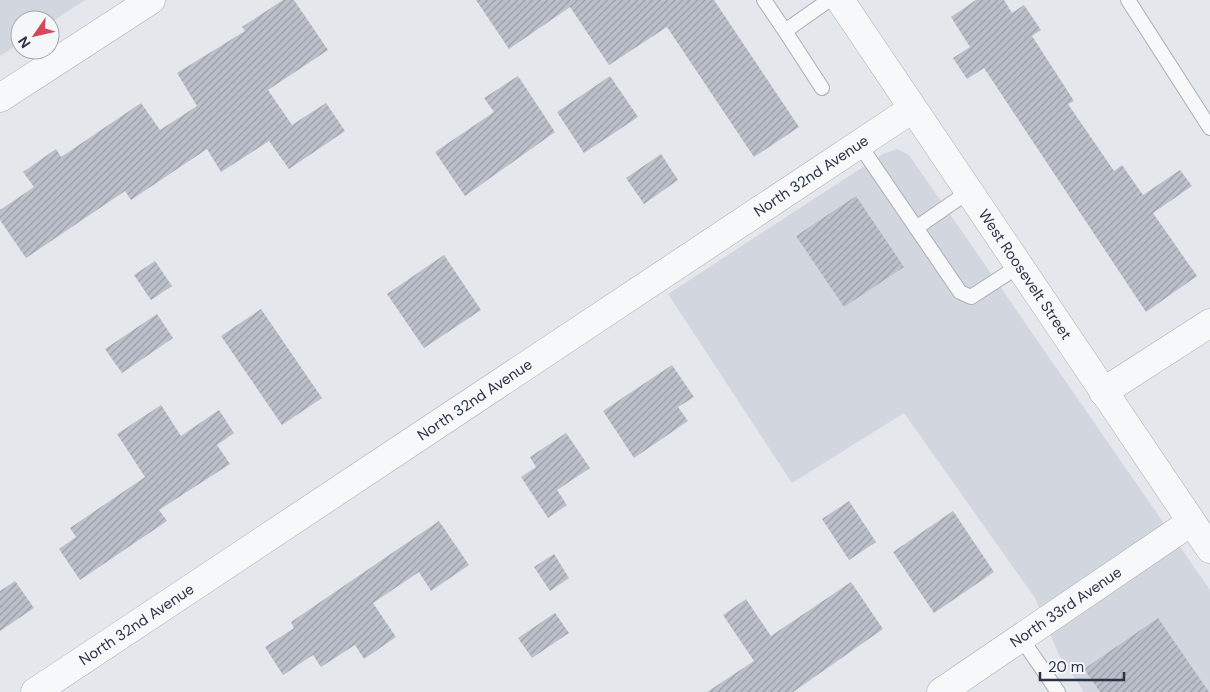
<svg xmlns="http://www.w3.org/2000/svg" width="1210" height="692" font-family="'DM Sans',sans-serif">
  <style>
    .built { fill: #d2d6de }
    .building { fill: url(#building-hatch) }
    .lines { fill: none; stroke-linecap: round; stroke-linejoin: round }
    .service-casing { stroke: #a9aeb7; stroke-width: 16 }
    .minor-casing { stroke: #a9aeb7; stroke-width: 29 }
    .tertiary-casing { stroke: #a9aeb7; stroke-width: 29 }
    .service { stroke: #f7f8fa; stroke-width: 14 }
    .minor { stroke: #f7f8fa; stroke-width: 28 }
    .tertiary { stroke: #f7f8fa; stroke-width: 28 }
    .labels { text-anchor: middle; dominant-baseline: central; stroke-width: 4; stroke-linejoin: round; paint-order: stroke }
    .street-label { font-size: 15px; fill: #2b3445; stroke: #f4f6f9 }
  </style>
  <defs>
    <pattern id="building-hatch" width="6" height="6" patternUnits="userSpaceOnUse" patternTransform="scale(1.25)"><rect width="6" height="6" fill="#bbc0ca"/><path d="M-1 1l2-2M0 6l6-6M5 7l2-2" fill="none" stroke="#989da6"/></pattern>
  </defs>
  <rect width="100%" height="100%" fill="#e4e7ec"/>
  <path class="built" d="M0,0H85L50,23V20H20V43L0,56Z
    M897,149L909,155L1210,590V692H1084L1059,655L1035,598L904,413L792,483L668,294L883,154Z"/>
  <path class="building" d="M283,0H294L328,50L268,90L292,125L326,103L345,131L289,169L269,141L221,172L207,149L131,200L125,191L26,258L0,220V210L34,187L23,172L56,149L61,157L141,103L160,130L197,106L177,73L245,31L242,27Z
    M476,0H714L799,127L754,157L667,27L609,65L570,7L509,49Z
    M976,0H1004L1012,13L1024,5L1041,30L1032,36L1074,101L1068,104L1114,171L1122,165L1143,195L1180,170L1192,186L1153,213L1197,276L1146,312L984,68L967,79L953,58L970,47L951,17Z
    M518,76L555,132L465,196L435,152L494,112L484,98Z
    M610,76L638,117L584,153L557,112Z
    M661,154L678,180L644,204L626,178Z
    M856,196L904,267L844,307L796,236Z
    M444,255L481,310L424,348L387,294Z
    M155,261L172,286L151,300L134,275Z
    M261,309L322,398L282,425L221,336Z
    M157,314L173,338L122,373L105,349Z
    M672,365L694,397L678,407L688,421L634,458L603,411Z
    M161,405L181,436L219,410L234,433L217,445L230,464L159,510L167,521L80,580L59,549L76,537L70,528L145,477L117,434Z
    M566,433L590,468L557,490L567,505L548,518L521,477L536,467L530,457Z
    M849,501L876,542L849,560L822,519Z
    M953,511L994,572L934,613L893,552Z
    M439,521L469,565L431,591L419,572L373,603L396,637L364,659L355,645L321,667L313,655L283,675L265,647L294,628L291,622Z
    M554,554L569,578L550,591L534,567Z
    M15,581L34,608L0,631V591Z
    M851,582L883,629L793,692H707L754,661L723,615L746,599L771,636Z
    M555,613L569,633L532,658L518,638Z
    M1158,618L1209,692H1100L1084,669Z"/>
  <g class="lines">
    <g class="service-casing">
      <path id="service" d="M764,0L785,31
        M1128,0L1210,128
        M822,88L785,31L829,0
        M859,144L960,292L971,297L1019,266
        M916,228L968,192
        M1021,638L1058,692"/>
    </g>
    <g class="minor-casing">
      <g id="minor">
        <path d="M1103,392L1210,323"/>
        <path id="s1" d="M35,692L912,109"/>
        <path id="s2" d="M941,692L1191,522"/>
      </g>
    </g>
    <g class="tertiary-casing">
      <g id="tertiary">
        <path id="s3" d="M840,0L1210,549"/>
        <path d="M0,98L151,0"/>
      </g>
    </g>
    <use href="#service" class="service"/>
    <use href="#minor" class="minor"/>
    <use href="#tertiary" class="tertiary"/>
  </g>
  <g class="labels">
    <g class="street-label">
      <text stroke="none"><textPath href="#s1" startOffset="932">North 32nd Avenue</textPath></text>
      <text stroke="none"><textPath href="#s3" startOffset="331">West Roosevelt Street</textPath></text>
      <text stroke="none"><textPath href="#s1" startOffset="528">North 32nd Avenue</textPath></text>
      <text stroke="none"><textPath href="#s2" startOffset="151">North 33rd Avenue</textPath></text>
      <text stroke="none"><textPath href="#s1" startOffset="122">North 32nd Avenue</textPath></text>
    </g>
  </g>
  <g transform="translate(35 35) rotate(236)"><circle r="24" fill="#f4f6f9" stroke="#a4a8b1"/>
  <path d="M0-4L9 19L0 12L-9 19Z" fill="#d1495b"/>
  <text y="-8" font-size="14" font-weight="bold" text-anchor="middle" fill="#2b3445">N</text>
  </g>
  <path d="M1040 672v8h84v-8" fill="none" stroke="#2b3445" stroke-width="2.5"/>
  <text x="1048" y="672" font-size="15" fill="#2b3445" stroke="#f4f6f9" stroke-width="4" paint-order="stroke">20 m</text>
</svg>
